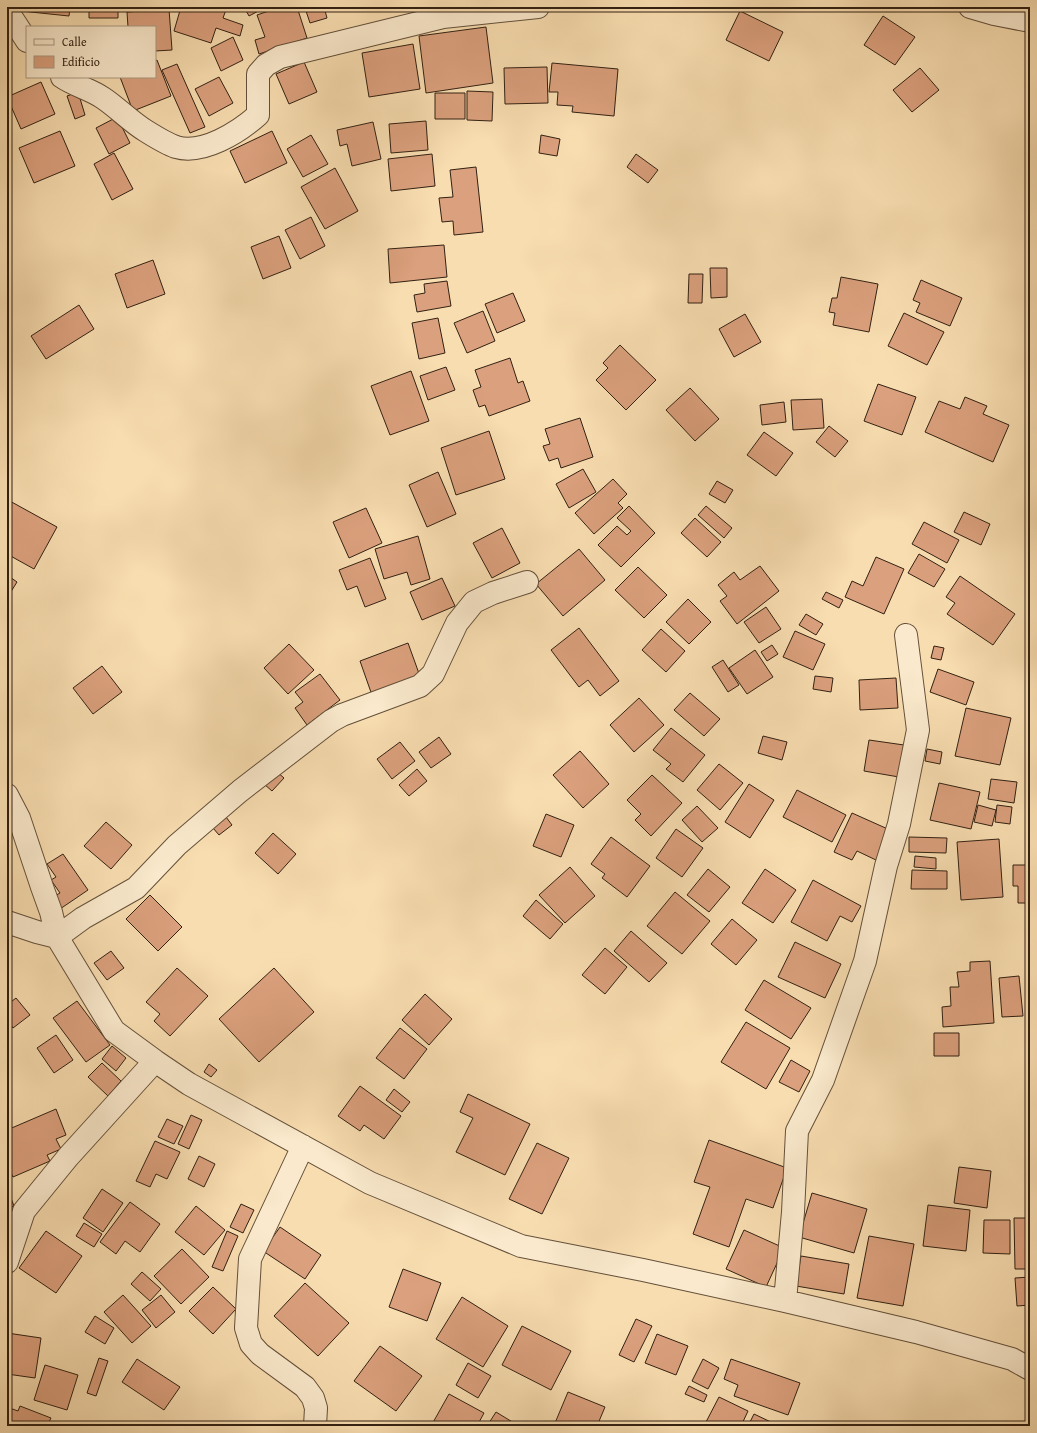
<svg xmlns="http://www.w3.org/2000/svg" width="1037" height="1433" font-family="'Gentium Book Plus',serif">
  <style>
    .building { fill: #dba07d; stroke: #322112 }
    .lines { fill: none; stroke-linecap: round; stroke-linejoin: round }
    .street-casing { stroke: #64503a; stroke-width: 24 }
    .street { stroke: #fae9cc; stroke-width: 22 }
  </style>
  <rect width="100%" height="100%" fill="#f8ddb0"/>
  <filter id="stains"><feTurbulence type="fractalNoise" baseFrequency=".005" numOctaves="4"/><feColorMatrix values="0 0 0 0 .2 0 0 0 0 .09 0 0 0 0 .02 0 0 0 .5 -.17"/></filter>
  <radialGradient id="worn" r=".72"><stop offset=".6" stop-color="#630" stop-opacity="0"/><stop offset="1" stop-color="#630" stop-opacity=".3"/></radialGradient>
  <path class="building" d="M21,7H70L69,16L21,11Z
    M89,7H118V18H89Z
    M181,7H227L223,18L243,25L240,36L216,28L211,43L174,31Z
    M244,7H266L249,16Z
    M280,7H297L307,38L259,54L255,40L265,37L257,15Z
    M319,7H324L327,18L310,23L306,11Z
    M169,9L172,50L155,51V27H128L127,12Z
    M740,11L783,32L769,61L726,40Z
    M883,16L915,37L895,65L864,45Z
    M486,27L493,83L426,93L419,36Z
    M233,37L243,60L221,71L211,48Z
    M413,44L420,89L369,97L362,53Z
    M157,60L171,96L133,111L120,77H155V61Z
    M304,62L317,92L289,104L276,74Z
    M552,63L618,69L614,116L572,112L573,106L557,105L558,92H549Z
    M177,64L205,127L190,133L162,70Z
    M547,67L548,103L505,104L504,68Z
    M920,68L939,90L912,112L893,90Z
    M219,77L233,103L209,116L195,89Z
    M41,82L55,114L21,129L7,97Z
    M467,91L493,92L492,121L467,120Z
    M78,92L85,115L75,119L67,96Z
    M435,93H465V119H435Z
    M117,117L130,143L109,154L96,128Z
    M426,121L428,150L391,153L389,124Z
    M373,122L381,159L352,166L347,144L340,146L337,130Z
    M60,131L75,166L34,183L19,148Z
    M272,131L287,163L245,183L230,151Z
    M311,135L328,164L303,177L287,149Z
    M541,135L560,139L557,156L539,153Z
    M114,153L133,189L112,200L94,164Z
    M432,154L435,186L391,191L388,159Z
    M636,154L658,170L648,183L627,167Z
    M476,167L483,232L454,235L453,221L442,222L439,198L453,197L450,170Z
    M335,168L358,211L325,229L301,187Z
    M311,217L325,246L300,259L285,230Z
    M279,236L291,268L263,279L251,247Z
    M444,245L447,277L390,283L388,249Z
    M153,260L165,294L127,308L115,274Z
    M710,268H727V297L711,298Z
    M689,274H703L702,303H688Z
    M841,277L878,284L869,332L833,325L835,313L829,312L832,298H837Z
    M921,280L962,298L950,326L916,312L920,303L913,300Z
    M447,281L451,306L417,312L414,295L425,293L424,284Z
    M513,293L525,321L497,333L485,304Z
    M79,305L94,329L46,359L31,336Z
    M483,311L495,341L467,353L454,323Z
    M904,313L944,332L927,365L888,346Z
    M745,314L761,342L734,357L719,329Z
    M438,318L445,353L419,359L412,323Z
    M620,345L656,380L626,410L596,380L608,368L603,363Z
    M510,358L518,383L523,381L530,401L489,416L485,405L479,407L473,390L481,387L475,370Z
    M446,367L455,390L428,400L420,376Z
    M411,371L429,421L390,435L371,386Z
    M878,384L916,397L902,435L864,421Z
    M690,388L719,419L695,441L666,410Z
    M965,397L987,406L983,414L1009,425L993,462L925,432L939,401L960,409Z
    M822,399L824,428L793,430L791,400Z
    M784,402L786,422L762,425L760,405Z
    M580,418L593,457L561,468L558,458L549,461L543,446L550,444L545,429Z
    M829,426L848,441L835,457L816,442Z
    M489,431L505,479L456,495L441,448Z
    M764,432L793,453L776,476L747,455Z
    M583,469L596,492L569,508L556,484Z
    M438,472L456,514L427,527L409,485Z
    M613,479L627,494L618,503L623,508L594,534L575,513Z
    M717,481L733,490L725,503L709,494Z
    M8,500L57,527L34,569L7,554L8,544H7V502Z
    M629,506L655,533L621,567L598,545L617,526L627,535L631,531L617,518Z
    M706,506L732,528L724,538L698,515Z
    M366,508L382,543L349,558L333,522Z
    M964,512L990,524L981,545L954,532Z
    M695,518L721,542L707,557L681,533Z
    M924,522L959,540L947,563L912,544Z
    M502,528L520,563L492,578L473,543Z
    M418,536L430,579L411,585L407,572L384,579L375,549Z
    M579,549L605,580L563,616L536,584Z
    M919,554L945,569L934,587L908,573Z
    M876,557L904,569L884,614L845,597L852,581L863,586Z
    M370,558L386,599L365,607L357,586L347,590L339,570Z
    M760,566L779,591L737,624L720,601L727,596L718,585L734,572L740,580Z
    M638,567L667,595L644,618L615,590Z
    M7,569L10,571L7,575L17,582L7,598Z
    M960,576L1015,614L993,645L947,614L955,603L946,597Z
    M442,578L455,606L422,620L410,592Z
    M826,592L843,600L839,608L822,599Z
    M688,599L711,622L689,644L666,622Z
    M766,607L781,629L759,643L744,622Z
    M806,614L823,624L816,635L799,625Z
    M579,628L619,681L600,696L588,680L579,687L551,650Z
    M661,629L685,651L666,672L642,650Z
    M795,631L825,644L813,670L783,657Z
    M408,643L421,679L373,698L360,661Z
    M289,644L314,670L288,694L264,668Z
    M772,645L778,654L767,661L761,652Z
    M934,646L944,648L941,660L931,658Z
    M755,650L773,677L747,694L729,668Z
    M723,660L739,685L728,692L712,667Z
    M102,666L122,692L93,714L73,688Z
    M938,669L974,682L966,705L930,692Z
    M320,674L340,700L307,725L295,708L303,702L295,692Z
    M815,676L833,678L831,692L813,689Z
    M896,678L898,708L860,710L859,680Z
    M690,693L720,719L704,736L674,710Z
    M639,698L664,725L634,752L610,725Z
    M966,708L1011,718L1000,765L955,756Z
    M671,728L705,755L683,782L666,769L671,764L653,750Z
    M763,736L787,742L782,760L758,753Z
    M439,737L451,754L431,768L419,752Z
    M869,740L904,745L899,777L864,771Z
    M400,742L415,761L392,779L377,759Z
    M927,749L942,752L940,764L925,761Z
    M580,751L609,784L583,808L553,775Z
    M719,764L743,783L720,810L697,790Z
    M417,769L427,781L409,796L399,785Z
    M276,771L284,778L272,791L264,784Z
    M652,775L682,803L651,836L635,820L641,814L627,800Z
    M991,779L1017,782L1014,803L988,799Z
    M939,783L980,792L971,829L930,820Z
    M749,784L774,800L750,838L725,822Z
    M797,790L846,815L832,842L783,817Z
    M978,805L996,810L992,826L974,822Z
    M997,805L1012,807L1010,824L995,822Z
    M697,806L718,828L702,842L682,820Z
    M852,813L890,830L876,860L857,851L852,860L834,852Z
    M546,814L574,825L561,857L533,846Z
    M226,817L232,825L219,835L213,828Z
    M106,822L132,845L111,869L84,846Z
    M676,829L703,848L682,877L656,858Z
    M273,833L296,854L278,874L255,853Z
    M611,837L650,866L627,897L602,878L605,874L591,864Z
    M909,837L947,838L946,853L909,852Z
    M999,839L1003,897L961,900L957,842Z
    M63,854L88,890L60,909L53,897L60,893L51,880L56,877L47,864Z
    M915,856L936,858V869L914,867Z
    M1013,865H1030V903H1018V886H1013Z
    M570,867L595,896L565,923L539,895Z
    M708,869L730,887L709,912L687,895Z
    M765,869L796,890L773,923L742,903Z
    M912,870L947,871V889H911Z
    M813,880L861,906L852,922L840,916L827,941L791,922Z
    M675,892L710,921L682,954L647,926Z
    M150,895L182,927L158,951L126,919Z
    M536,900L563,924L550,939L523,916Z
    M732,919L757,940L736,965L711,944Z
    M631,931L667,963L649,982L614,951Z
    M795,942L841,964L825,998L778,977Z
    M605,948L627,967L605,994L582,975Z
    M111,951L124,968L107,980L94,963Z
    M990,961L994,1023L943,1027L942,1007L951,1006L950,987H959L957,972L970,971V962Z
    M177,968L208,996L170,1036L154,1021L160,1014L146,1002Z
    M274,968L314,1012L259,1062L219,1019Z
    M1019,976L1023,1016L1002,1017L999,978Z
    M764,980L811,1008L791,1039L745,1010Z
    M425,994L452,1019L429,1045L402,1020Z
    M16,998L30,1015L13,1028L7,1020V1005Z
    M77,1001L110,1045L86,1062L53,1018Z
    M746,1022L790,1048L766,1089L721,1062Z
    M400,1028L427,1049L404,1079L376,1058Z
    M934,1033H959V1056H934Z
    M56,1035L73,1060L54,1073L37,1048Z
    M112,1046L126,1058L116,1071L102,1059Z
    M791,1060L810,1071L799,1092L779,1082Z
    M102,1063L121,1081L108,1096L88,1077Z
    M209,1064L217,1070L211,1077L204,1072Z
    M360,1086L401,1116L384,1139L364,1125L360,1131L338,1116Z
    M394,1089L410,1102L402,1112L386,1100Z
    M468,1094L530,1124L505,1175L456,1152L473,1118L460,1112Z
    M56,1109L66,1135L56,1139L61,1149L47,1155L50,1161L13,1177L8,1167L7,1168V1130Z
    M191,1115L202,1120L189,1149L178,1144Z
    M167,1119L183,1126L174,1144L158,1137Z
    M709,1140L787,1168L773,1208L746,1199L729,1247L693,1234L710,1187L694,1182Z
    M155,1141L180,1152L167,1179L156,1174L150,1187L136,1181Z
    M537,1143L569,1158L542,1214L509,1199Z
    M199,1156L215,1164L204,1187L188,1179Z
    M959,1167L991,1171L987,1208L954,1203Z
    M7,1188L14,1206L7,1209Z
    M102,1189L123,1203L103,1232L83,1218Z
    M812,1193L867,1209L854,1253L799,1237Z
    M130,1202L160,1224L140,1252L125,1241L116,1254L100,1242Z
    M241,1204L254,1210L243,1233L230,1227Z
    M928,1205L970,1210L966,1251L923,1246Z
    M196,1206L225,1230L204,1255L175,1232Z
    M1014,1218H1030V1269H1015Z
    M984,1220H1010V1254L983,1253Z
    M84,1223L102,1234L94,1247L76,1236Z
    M280,1227L321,1255L305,1279L263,1251Z
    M744,1230L784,1248L766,1287L726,1269Z
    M46,1231L82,1256L56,1293L19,1268Z
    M227,1231L238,1236L223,1271L212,1267Z
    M869,1236L914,1244L903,1306L857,1298Z
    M182,1249L209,1277L181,1304L154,1276Z
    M801,1256L849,1264L844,1294L796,1286Z
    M403,1269L441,1283L427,1321L389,1307Z
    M142,1272L161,1289L150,1301L131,1284Z
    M1030,1277V1305L1017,1306L1015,1278Z
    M305,1283L349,1323L318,1356L274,1316Z
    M213,1287L236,1309L213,1334L189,1311Z
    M123,1295L151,1326L132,1343L104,1312Z
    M161,1295L175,1312L156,1328L142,1310Z
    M462,1297L508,1326L483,1367L436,1339Z
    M95,1316L114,1328L105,1344L85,1332Z
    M636,1319L652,1326L634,1362L619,1355Z
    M522,1326L571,1351L551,1390L502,1365Z
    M7,1333L41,1338L35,1378L7,1374Z
    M657,1334L688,1346L676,1375L645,1363Z
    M380,1346L422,1376L396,1411L354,1381Z
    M99,1358L108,1361L96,1396L87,1393Z
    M137,1359L180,1387L164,1410L122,1382Z
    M703,1359L719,1368L708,1389L692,1381Z
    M731,1359L800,1383L788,1415L734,1396L738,1385L724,1379Z
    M468,1363L491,1376L478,1398L456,1385Z
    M45,1365L78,1375L67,1410L34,1400Z
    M689,1386L707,1395L704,1402L685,1394Z
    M568,1392L605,1407L597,1426H562L555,1423Z
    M449,1394L484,1413L477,1426H431Z
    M719,1397L748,1411L741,1426H714L706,1422Z
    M20,1406L51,1418L47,1426H7V1407L18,1411Z
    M496,1412L519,1426H487Z
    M754,1414L773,1423L772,1426H748Z"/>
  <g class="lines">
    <g class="street-casing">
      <path id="street" d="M9,7L10,15L27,41
        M970,7L994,14L1030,21
        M62,77C75,86 90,89 103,98C118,108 131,122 146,131C154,136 167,144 176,147C203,155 239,132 258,115V74L266,65L280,57L443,17L538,7
        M7,795L19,818L42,887L51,912L57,937L83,918L136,888L177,845L240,791L331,721L342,715L420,686L433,674L457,623L474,602L493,593L527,582
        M7,922L37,932L57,937L114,1031L155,1061L189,1084L370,1183L521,1246L643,1270L785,1301L916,1332L1012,1359L1030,1369
        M303,1146L250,1259L246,1328L251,1344L260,1354L305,1387L313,1398L316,1408L315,1426
        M7,1262L24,1211L68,1157L155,1061
        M785,1301L793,1212L797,1131L823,1080L865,961L886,866L899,824L918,730L906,635"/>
    </g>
    <use href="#street" class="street"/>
  </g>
  <rect width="1037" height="1433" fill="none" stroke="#f8ddb0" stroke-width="24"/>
  <rect x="8" y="8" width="1021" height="1417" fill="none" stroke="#322112" stroke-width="2"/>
  <rect x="12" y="12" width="1013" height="1409" fill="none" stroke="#322112"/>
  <rect x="26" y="26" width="130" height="52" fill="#fae9cc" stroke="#aa9982"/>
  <rect x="34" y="39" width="20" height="6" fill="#fae9cc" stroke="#aa9982"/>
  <text x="62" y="46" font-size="12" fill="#322112">Calle</text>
  <rect x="34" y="56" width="20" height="12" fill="#dba07d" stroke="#aa9982"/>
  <text x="62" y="66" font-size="12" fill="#322112">Edificio</text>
  <rect width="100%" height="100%" filter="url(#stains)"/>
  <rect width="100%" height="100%" fill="url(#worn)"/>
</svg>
